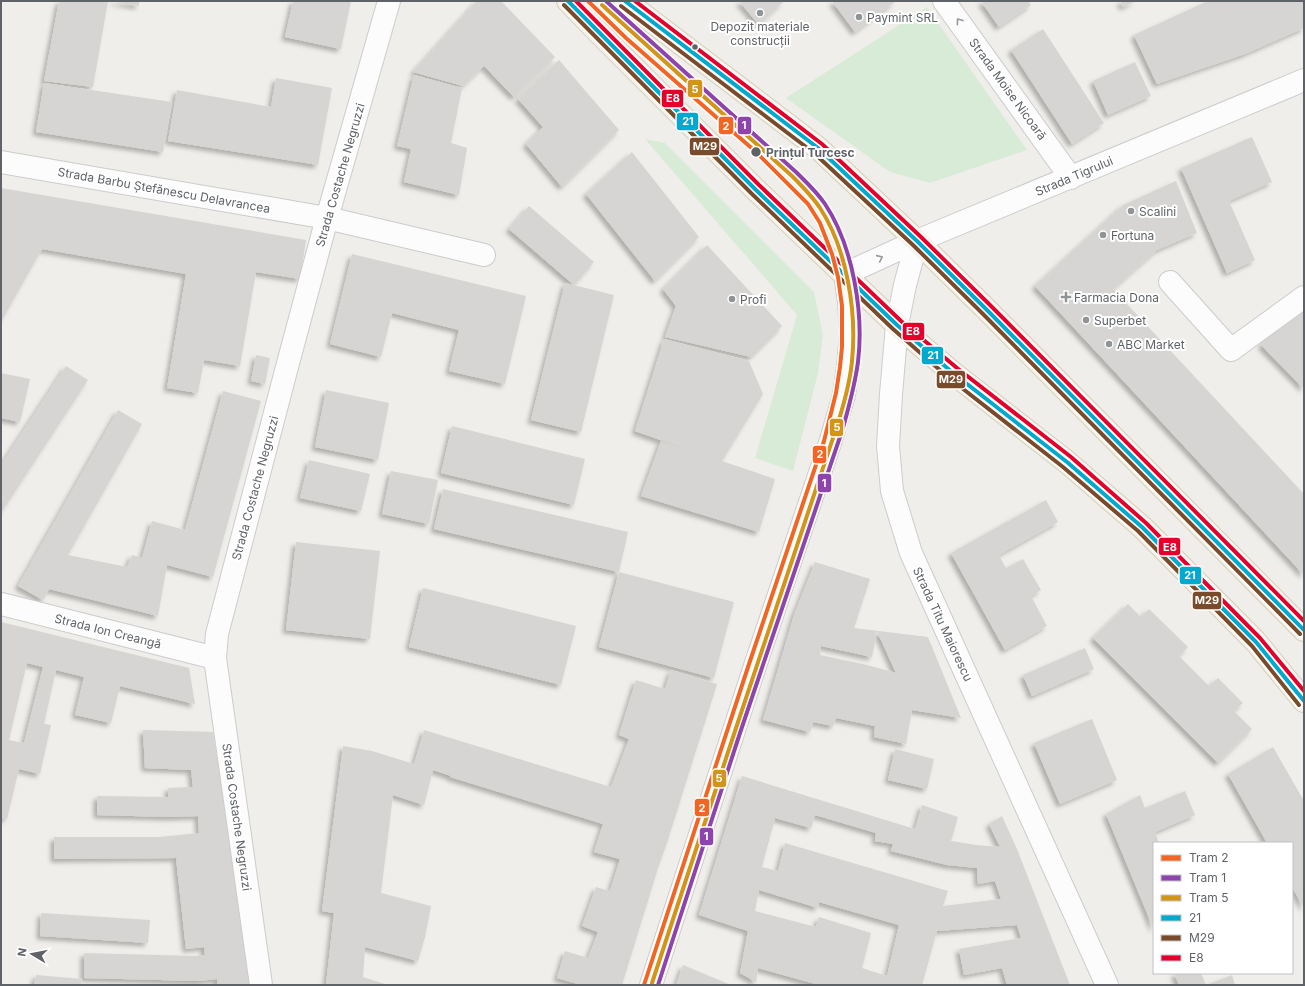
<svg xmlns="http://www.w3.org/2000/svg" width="1305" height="986" font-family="Inter,sans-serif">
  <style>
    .green { fill: #d8ebd6 }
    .building { fill: #d6d5d3; fill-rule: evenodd; filter: url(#shadow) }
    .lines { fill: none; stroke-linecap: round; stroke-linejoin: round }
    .minor-casing { stroke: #cbcccc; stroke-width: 24 }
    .major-casing { stroke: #d7ceb8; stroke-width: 24 }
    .minor { stroke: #fdfcfc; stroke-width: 22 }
    .major { stroke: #f4f2e9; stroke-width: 22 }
    .bus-1-casing { stroke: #fff; stroke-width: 7 }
    .bus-2-casing { stroke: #fff; stroke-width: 7 }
    .bus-3-casing { stroke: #fff; stroke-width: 7 }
    .bus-1 { stroke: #00a9ce; stroke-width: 4 }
    .bus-2 { stroke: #7a4b2a; stroke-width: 4 }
    .bus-3 { stroke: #e4002b; stroke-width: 4 }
    .tram-1-casing { stroke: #fff; stroke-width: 7 }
    .tram-2-casing { stroke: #fff; stroke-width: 7 }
    .tram-3-casing { stroke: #fff; stroke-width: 7 }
    .tram-1 { stroke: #f26522; stroke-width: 4 }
    .tram-2 { stroke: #8e44ad; stroke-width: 4 }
    .tram-3 { stroke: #d1951a; stroke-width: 4 }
    .oneway { stroke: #96999c }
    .poi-dot { fill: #919496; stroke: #fff; stroke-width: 1.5 }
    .bus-dot { fill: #5f6368; stroke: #fff; stroke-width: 1.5 }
    .labels { text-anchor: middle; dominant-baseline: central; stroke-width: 4; stroke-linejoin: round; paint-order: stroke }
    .poi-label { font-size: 12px; fill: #5f6368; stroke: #fff; text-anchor: start }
    .street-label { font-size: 12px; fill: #5f6368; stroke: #fff }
    .stop-label { font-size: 12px; font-weight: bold; fill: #5f6368; stroke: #fff; text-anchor: start }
    .line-badge { stroke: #fff; stroke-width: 1.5 }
    .badge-label { font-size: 11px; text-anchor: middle; font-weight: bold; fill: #fff }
  </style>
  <defs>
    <filter id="shadow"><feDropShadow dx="-3.5" dy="3.5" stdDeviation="2" flood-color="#0004"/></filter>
  </defs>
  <rect width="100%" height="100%" fill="#efeeea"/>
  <path class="green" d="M927,7L1027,150L930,183L890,172L786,98Z
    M645,139L665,143L814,292L823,335L818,373L793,471L755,458L797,315Z"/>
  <path class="building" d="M59,1H108L93,87L44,81Z
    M109,1H139V6Z
    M293,1H351L341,49L285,37Z
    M477,1H501L555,57L514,97L484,66L463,86L413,72Z
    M739,1H784L759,25Z
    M832,1H896L855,32Z
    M981,1H1028L1031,5L999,27Z
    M1120,1H1136L1123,7Z
    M1208,1H1304V28L1245,54L1157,84L1134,35Z
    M1043,29L1104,123L1072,144L1011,50Z
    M559,60L619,130L562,187L526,144L543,127L518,99Z
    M1135,62L1151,96L1108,115L1093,81Z
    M414,75L462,88L451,143L467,148L459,195L404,182L411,149L397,146Z
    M276,78L332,88L318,165L168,141L177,90L271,107Z
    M44,83L172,102L163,152L36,132Z
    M1252,137L1272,182L1229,201L1255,260L1227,273L1181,168Z
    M632,152L699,237L655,281L586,194Z
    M1176,181L1197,233L1157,250L1113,289L1304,494V575L1035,286L1123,205Z
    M1,188L306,240L300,279L256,272L240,366L204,360L198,393L167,388L186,274L42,249L1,322Z
    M529,206L594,262L574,285L509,229Z
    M707,245L782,326L751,357L665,337L676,306L663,289Z
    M352,254L526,296L505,384L449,371L459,330L392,313L381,357L330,344Z
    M565,283L614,295L581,432L531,420Z
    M1304,302V389L1261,345Z
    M664,339L749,361L763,394L722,461L775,479L759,532L641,496L661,441L697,453L635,431Z
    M256,355L270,358L265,384L251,381Z
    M66,366L88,380L1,513V465Z
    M1,373L30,379L20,422L1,418Z
    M326,390L389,403L378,460L315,447Z
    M223,391L261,401L213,577L167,565L158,616L49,589L43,600L18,586L118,410L142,424L68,555L127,567L132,555L142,558L152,521L185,530Z
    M452,426L585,459L574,505L441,473Z
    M309,460L370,474L361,511L300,498Z
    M391,471L438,480L429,524L382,514Z
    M443,489L628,532L619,572L434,529Z
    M1046,500L1058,522L999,555L1006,568L1023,559L1041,590L1031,596L1047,626L1005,650L951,553Z
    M296,542L380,551L370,639L286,630Z
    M815,562L870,579L854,628L928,637L961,718L912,710L906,744L874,737L875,726L836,718L833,726L813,722L810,732L763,720L794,615ZM877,631L896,673L867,665L820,655L821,646L872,657Z
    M619,572L734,602L714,678L599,647Z
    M423,588L576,626L561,685L409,647Z
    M1128,604L1141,617L1149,609L1188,647L1179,656L1209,686L1218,678L1243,703L1234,711L1252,729L1218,763L1093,638Z
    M1,622L189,668L195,704L120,686L111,723L75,715L84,677L56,670L44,724L51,725L40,774L19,769L7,819L1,818ZM27,663L43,667L24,743L9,740Z
    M1085,648L1094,669L1032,696L1023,675Z
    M671,670L717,684L667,843L659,865L622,985H581L557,978L565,951L588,958L598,932L582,926L596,887L610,891L620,859L594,852L603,824L450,777L451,776L433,770L424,805L393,795L381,893L431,906L425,937L418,961L365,947L363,977L388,985H326L334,913L322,911L343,746L372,751L414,764L424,730L611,787L629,739L619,735L636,680L665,689Z
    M1092,719L1117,780L1060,804L1034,743Z
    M143,730L213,732L232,852L251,985H217V979L198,981L84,978V953L195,956L205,955L204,947L186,949L176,858L54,859V837H160L199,833L198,816L170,817L97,815V796L168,797V788L193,787L191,770L145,768Z
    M1273,747L1304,801V908L1292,887V843H1267L1228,774Z
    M895,749L934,759L927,789L888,780Z
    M742,776L915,829L922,805L958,817L951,841L976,845L1000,847L989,824L1002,816L1017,849L1070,985H1007L1002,968L964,975L959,949L1021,938L1017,925L937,931L922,985H819L758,968L756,982L740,973L748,931L699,915ZM815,815L876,833L875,841L893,844L891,851L947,865L977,868L978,884L995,881L1001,899L943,906L948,891L785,843L778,871L762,867L775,818L811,828ZM759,890L818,908L819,902L899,925L887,976L862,968L871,933L819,917L816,927L755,911Z
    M1185,791L1195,815L1155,832L1159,843H1154V930L1106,814L1140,795L1145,808Z
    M41,913L150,920L148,943L40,936Z
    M683,965L731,985H676Z
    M1174,973H1201L1206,985H1179Z
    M36,975L82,979L81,985H34Z
    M1232,975L1235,985H1206Z"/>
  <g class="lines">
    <g class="minor-casing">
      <path id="minor" d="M944,1L1071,178
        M1,162L327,218L484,255
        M917,241L905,285L897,325L891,394L888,446L892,491L911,553L1107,985
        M1170,282L1231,350L1304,297
        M1,604L215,658
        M261,985L215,658L217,634L287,367L327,218L389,1
        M651,985L755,666L830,443L844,395L848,367L851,333L849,302L845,274L917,241L1304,80"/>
    </g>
    <g class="major-casing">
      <path id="major" d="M568,1L600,34L755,189L897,325L953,373L1067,462L1142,527L1256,642L1304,701
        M625,1L818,148L917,241L987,310L1304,630"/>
    </g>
    <use href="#minor" class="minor"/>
    <use href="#major" class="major"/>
    <g class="bus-1-casing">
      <path id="bus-1" d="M568,1L755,189L897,325L953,373L1067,462L1142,527L1256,642L1304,701
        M625,1L818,148L917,241L987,310L1304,630"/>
    </g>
    <g class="bus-2-casing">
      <path id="bus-2" d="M564,5L751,193L893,329L949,378L1063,467L1138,531L1252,646L1299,705
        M621,6L814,153L913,245L983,314L1300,634"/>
    </g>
    <g class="bus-3-casing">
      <path id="bus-3" d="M576,1L759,185L901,321L957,368L1071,457L1146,523L1260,638L1304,691
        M635,1L822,144L921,237L991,306L1304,621"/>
    </g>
    <use href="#bus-1" class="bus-1"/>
    <use href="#bus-2" class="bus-2"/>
    <use href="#bus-3" class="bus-3"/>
    <g class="tram-1-casing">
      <path id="tram-1" d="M588,1L626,38L756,152L808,204L820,223L832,254L838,277L842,306V347L840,367L836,393L824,441L749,664L644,985"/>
    </g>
    <g class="tram-2-casing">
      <path id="tram-2" d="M606,1L796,172C806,182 817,192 825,204C853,246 864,313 858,362C855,385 849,406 843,428L740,733L658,985"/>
    </g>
    <g class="tram-3-casing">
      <path id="tram-3" d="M602,5L792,176C802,186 812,196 820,208C847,249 857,312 852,361C850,383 844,404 837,426L735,731L652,983"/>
    </g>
    <use href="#tram-1" class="tram-1"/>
    <use href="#tram-2" class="tram-2"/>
    <use href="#tram-3" class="tram-3"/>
  </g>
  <defs><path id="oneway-chevron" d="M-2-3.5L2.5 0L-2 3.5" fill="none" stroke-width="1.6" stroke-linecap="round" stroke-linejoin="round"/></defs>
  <g class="oneway">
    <use href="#oneway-chevron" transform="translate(959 21) rotate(-126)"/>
    <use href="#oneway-chevron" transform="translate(880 258) rotate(-24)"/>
  </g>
  <g class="poi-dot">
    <circle cx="760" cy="13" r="4"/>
    <circle cx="859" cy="17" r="4"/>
    <circle cx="1131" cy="211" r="4"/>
    <circle cx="1103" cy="235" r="4"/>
    <path d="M1064 291h4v4h4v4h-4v4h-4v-4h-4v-4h4z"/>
    <circle cx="732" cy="299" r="4"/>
    <circle cx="1086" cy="320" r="4"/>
    <circle cx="1109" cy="344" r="4"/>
  </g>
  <g class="bus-dot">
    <circle cx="695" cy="47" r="3.5"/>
    <circle cx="756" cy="152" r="5.5"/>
  </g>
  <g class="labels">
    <g class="poi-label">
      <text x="867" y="17">Paymint SRL</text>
      <text x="760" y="26" text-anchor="middle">Depozit materiale<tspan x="760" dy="14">construcții</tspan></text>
      <text x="1139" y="211">Scalini</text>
      <text x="1111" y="235">Fortuna</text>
      <text x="1074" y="297">Farmacia Dona</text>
      <text x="740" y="299">Profi</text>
      <text x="1094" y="320">Superbet</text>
      <text x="1117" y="344">ABC Market</text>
    </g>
    <g class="street-label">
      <text transform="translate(1008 89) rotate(54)">Strada Moise Nicoară</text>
      <text transform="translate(340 175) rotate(-74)">Strada Costache Negruzzi</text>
      <text transform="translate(1074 176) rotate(-23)">Strada Tigrului</text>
      <text transform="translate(164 190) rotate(10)">Strada Barbu Ștefănescu Delavrancea</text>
      <text transform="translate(255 488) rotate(-75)">Strada Costache Negruzzi</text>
      <text transform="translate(943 624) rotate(65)">Strada Titu Maiorescu</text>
      <text transform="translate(108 631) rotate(14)">Strada Ion Creangă</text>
      <text transform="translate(237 817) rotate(82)">Strada Costache Negruzzi</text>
    </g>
    <g class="stop-label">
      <text x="766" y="152">Prințul Turcesc</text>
    </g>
  </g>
  <g class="line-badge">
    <rect x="687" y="79" width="16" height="19" rx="4" fill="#d1951a"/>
    <rect x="661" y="89" width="23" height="19" rx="4" fill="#e4002b"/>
    <rect x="676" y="112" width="23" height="19" rx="4" fill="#00a9ce"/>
    <rect x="737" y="116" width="15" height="19" rx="4" fill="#8e44ad"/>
    <rect x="718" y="116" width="16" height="19" rx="4" fill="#f26522"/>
    <rect x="689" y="137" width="31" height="19" rx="4" fill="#7a4b2a"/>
    <rect x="902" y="322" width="23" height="19" rx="4" fill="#e4002b"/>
    <rect x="921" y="346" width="23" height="19" rx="4" fill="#00a9ce"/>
    <rect x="936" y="370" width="30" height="19" rx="4" fill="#7a4b2a"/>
    <rect x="829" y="418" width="15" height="19" rx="4" fill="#d1951a"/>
    <rect x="812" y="445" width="15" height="19" rx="4" fill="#f26522"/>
    <rect x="817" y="473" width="15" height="20" rx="4" fill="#8e44ad"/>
    <rect x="1158" y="537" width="23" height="19" rx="4" fill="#e4002b"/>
    <rect x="1179" y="566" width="23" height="19" rx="4" fill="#00a9ce"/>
    <rect x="1192" y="591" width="30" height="19" rx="4" fill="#7a4b2a"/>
    <rect x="712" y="769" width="15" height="19" rx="4" fill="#d1951a"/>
    <rect x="694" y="798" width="16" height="19" rx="4" fill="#f26522"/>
    <rect x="699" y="827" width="15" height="19" rx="4" fill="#8e44ad"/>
  </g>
  <g class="badge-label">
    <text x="695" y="93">5</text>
    <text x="673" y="102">E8</text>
    <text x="688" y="125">21</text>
    <text x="744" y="129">1</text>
    <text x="726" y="130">2</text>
    <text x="705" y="150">M29</text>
    <text x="913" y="335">E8</text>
    <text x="933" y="359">21</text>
    <text x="951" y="383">M29</text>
    <text x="837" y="431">5</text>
    <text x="820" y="458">2</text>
    <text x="824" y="487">1</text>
    <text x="1170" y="551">E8</text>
    <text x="1190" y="579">21</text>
    <text x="1207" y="604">M29</text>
    <text x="719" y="782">5</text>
    <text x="702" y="812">2</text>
    <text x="706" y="840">1</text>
  </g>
  <rect width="1305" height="986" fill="none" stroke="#5f6368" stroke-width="4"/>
  <rect x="1153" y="842" width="140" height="132" fill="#ffffff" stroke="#bfc1c3"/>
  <rect x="1161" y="855" width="20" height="6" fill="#f26522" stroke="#bfc1c3"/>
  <text x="1189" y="862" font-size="12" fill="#5f6368">Tram 2</text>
  <rect x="1161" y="875" width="20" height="6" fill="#8e44ad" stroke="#bfc1c3"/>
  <text x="1189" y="882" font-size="12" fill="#5f6368">Tram 1</text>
  <rect x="1161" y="895" width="20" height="6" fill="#d1951a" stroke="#bfc1c3"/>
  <text x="1189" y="902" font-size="12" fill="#5f6368">Tram 5</text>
  <rect x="1161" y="915" width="20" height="6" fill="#00a9ce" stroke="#bfc1c3"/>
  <text x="1189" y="922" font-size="12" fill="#5f6368">21</text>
  <rect x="1161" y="935" width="20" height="6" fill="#7a4b2a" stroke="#bfc1c3"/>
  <text x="1189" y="942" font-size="12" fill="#5f6368">M29</text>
  <rect x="1161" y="955" width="20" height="6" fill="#e4002b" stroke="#bfc1c3"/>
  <text x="1189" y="962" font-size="12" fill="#5f6368">E8</text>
  <g transform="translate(32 954) rotate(280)" stroke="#ffffff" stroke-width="3" paint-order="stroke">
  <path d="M0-3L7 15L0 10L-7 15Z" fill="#5f6368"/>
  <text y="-6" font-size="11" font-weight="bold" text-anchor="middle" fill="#5f6368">N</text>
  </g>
</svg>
